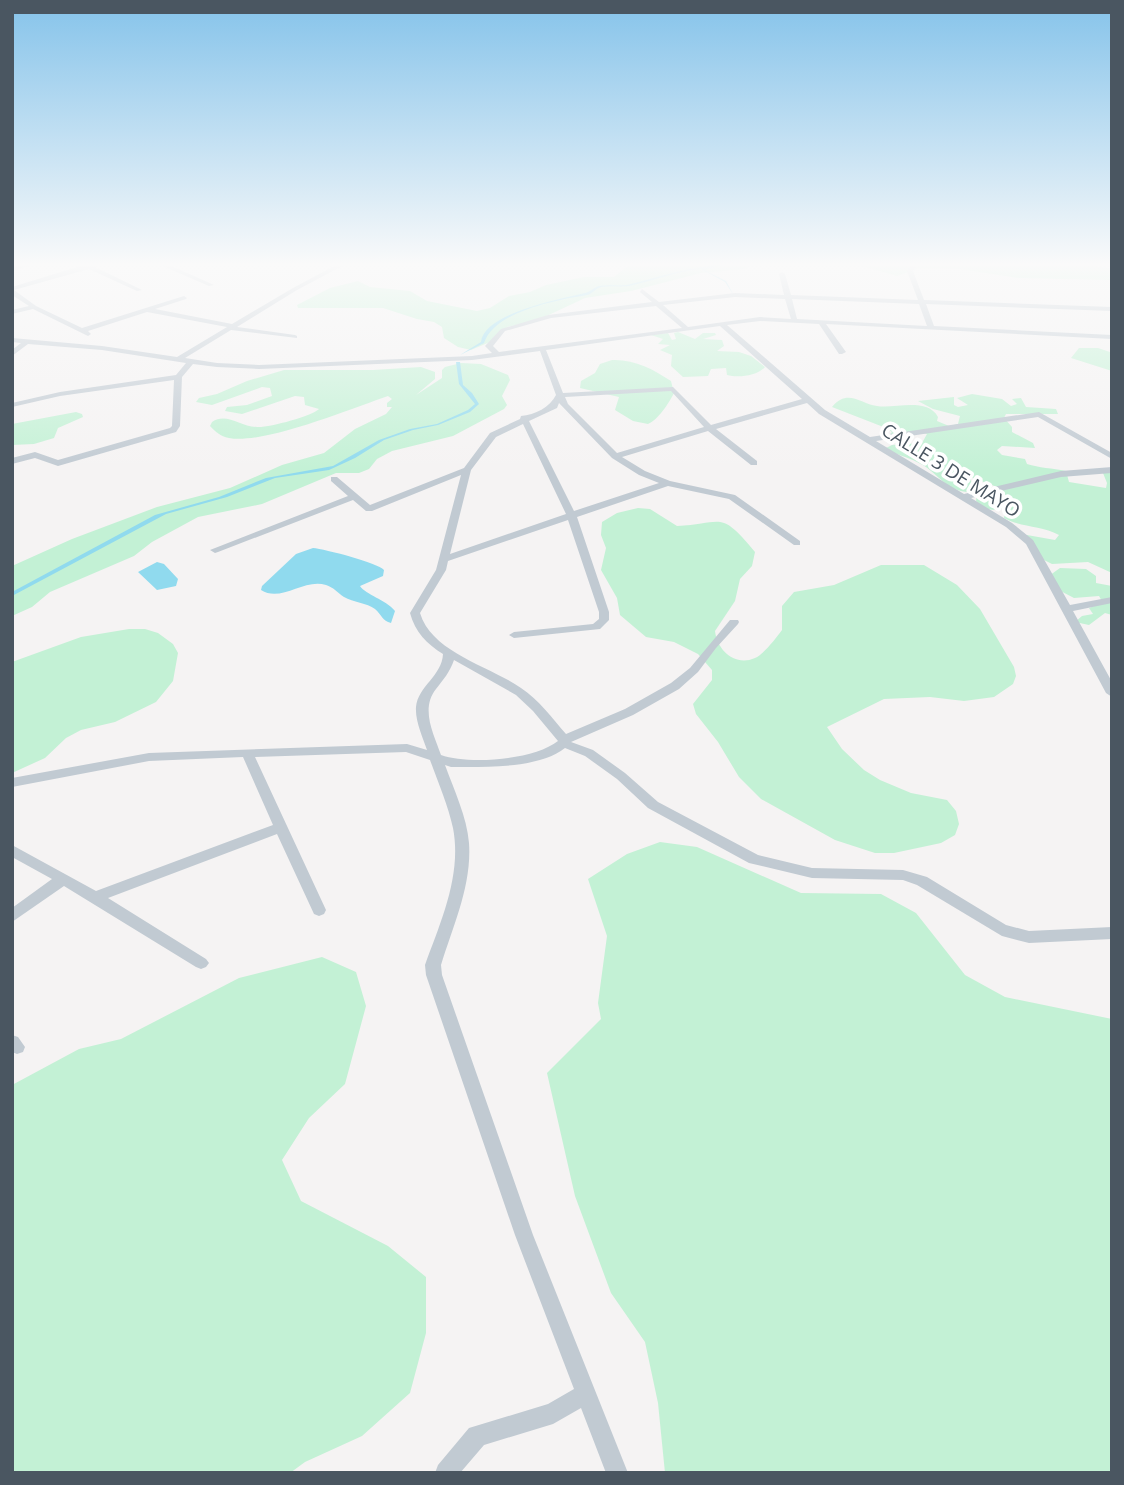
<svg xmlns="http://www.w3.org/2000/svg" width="1124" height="1485" font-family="'Open Sans',sans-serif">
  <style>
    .green { fill: #c3f1d5 }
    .water { fill: #90daee }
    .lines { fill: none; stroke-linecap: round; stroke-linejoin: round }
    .minor { fill: #c1cad2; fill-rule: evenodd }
    .labels { text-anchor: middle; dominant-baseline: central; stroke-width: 7; stroke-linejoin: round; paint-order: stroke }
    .far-street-label { font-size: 19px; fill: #4a5661; stroke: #fff }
  </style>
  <rect width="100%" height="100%" fill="#f5f3f3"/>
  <path class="green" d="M630,264H755L745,269L701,273L631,291L585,298L538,320L507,327L490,342L471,350L458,347L444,338L442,327L434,322L417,319L383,308H298L297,305L330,288L358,281L370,287L410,291L427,301L477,311L490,308L509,296L530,292L546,285L584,277H614Z
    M855,264L1078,265L1112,268V280L1018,278L960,269L919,268L897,276Z
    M678,332L695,339L703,333H715L716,335L703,339L722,340L724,346L717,351L739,352L751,356L765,367C757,376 738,378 727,375L726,368L711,369L708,376L683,377L671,366L672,355L660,350L670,345L658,344L663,339L651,335L668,333L672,340L676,339L674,333Z
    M1079,348H1098L1110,352L1112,371L1071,358Z
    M612,360C634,359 653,369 671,381L674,393C669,403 658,420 648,424L633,421L615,410L619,397L580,388L581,381L595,373L600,364Z
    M461,363L481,364L508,375L510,380L502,396L507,405L504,409L453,436L392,451L377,459L369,469L359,473H336L262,504L198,517L152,542L134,556L50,592L32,607L12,616V566L72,539L157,507L230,488L282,465L324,453L355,429L386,414L392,407H387V403L392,399L388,396C353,408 263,445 229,438C220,436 216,432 210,426L212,422C227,412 240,427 257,427C268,428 312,416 319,409L305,405L304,397L295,396L242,414L225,411L227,407L247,405L272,396L270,388L262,387L212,405L196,402L199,398L217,394L247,381L284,370H373L421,367L435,372V379L416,395L442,378V370L445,367Z
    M972,394L1002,399L1011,406L1017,404L1012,399L1021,398L1026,407L1056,409L1058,414H1006L1004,418L1012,427V432L1033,443L1035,448L1002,446L997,450L1002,455L1025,459L1027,464C1039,468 1052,468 1066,471L1069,482L1106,488L1107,483L1103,473H1112V573L1088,562L1052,564L1042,559L1026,541L1027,535L1055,540L1059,535C1041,525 1022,528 1004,518L1005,513L1011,511L1007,508C993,511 986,511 976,501L977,495L999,493L1000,488L970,477L972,484L978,486L977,492C945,495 940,472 917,462C906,456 897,456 886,448L892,445L922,443L927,434C912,429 902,441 888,436L892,432L886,428L832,407C848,388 860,404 877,406C895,409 927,397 938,417L937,421L949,426L958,424L960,416L933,409L918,401L954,397V405L958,407L968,405L957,398Z
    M76,412L82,414L83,417L58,428L54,438L34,444L12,445V424Z
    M638,508L650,509L677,526C724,524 719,509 755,552L752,566L740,579L735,601L715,631C717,650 735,667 755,658C764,654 776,638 782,630V606L794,592L834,585L881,565H924L957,585L980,609L1014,667L1016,676L1013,684L994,697L964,701L930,697L884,699L827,727L842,749L864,770L880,780L911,793L947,800L956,811L959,824L955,835L941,843L894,853H875L835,840L761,799L739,777L718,742L696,714L693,704L712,680V670L698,654L674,642L646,637L620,615L617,598L601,570L606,548L601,535L602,522L617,513Z
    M1060,568L1086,569L1096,576V583L1112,586V615L1105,613L1089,625L1075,622L1082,616L1093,614L1089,608L1103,603L1099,596L1074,598L1049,585L1046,578Z
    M129,629H145L158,633L173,644L178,653L173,681L156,702L115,722L81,730L66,738L45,758L12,773V662L81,637Z
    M660,842L697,847L801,893L881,894L916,913L965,975L1005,997L1112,1019V1473H665L658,1403L645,1342L611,1293L575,1196L547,1073L601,1019L598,1003L607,936L588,879L627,854Z
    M322,957L356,972L366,1006L345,1084L309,1118L282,1160L301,1201L388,1246L426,1277V1333L410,1393L362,1436L305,1462L290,1473H12V1085L79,1049L121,1039L239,978Z"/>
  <path class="water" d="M727,264L704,270L726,281L733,294L725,282L701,269C678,271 655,280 633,285C622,288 611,285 601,287C594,289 593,294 587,295C557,300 495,311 484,343L460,355L481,342C484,313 561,299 585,293C590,292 593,288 599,286C609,284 621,287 631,284C662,276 695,265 727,264Z
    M456,362H460L463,385L472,393L479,404L470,412L438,425L413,430L384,440L355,458L329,470L275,478L227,497L166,514L12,596V592L155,515L219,497L266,478L333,466L379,440L410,429L437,424L468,410L475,404L459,384Z
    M313,548C325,549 378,563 384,570L383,576L360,586C366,595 385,599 395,611L391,623C382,621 382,615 375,609C367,603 353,602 344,597C338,593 333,587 326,585C304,578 281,603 261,590L262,586L296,554Z
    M157,562L164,564L178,579L176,586L157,590L138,572Z"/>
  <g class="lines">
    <path class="minor" d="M24,264H35L12,271V267Z
      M87,264H103L95,267L142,290L137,291L89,269L14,290L36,306L82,328L184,296L187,298L186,299L155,309L232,324L293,288L338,264H346L297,290L237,327L295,335L297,336V338L231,330L185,358L217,363L259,365L472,356L492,353L485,346L501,329L548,315L652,302L640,292L642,289L659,302L735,293L784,295L779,274L782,272L785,274L791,295L918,300L907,271L912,264H918L913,271L924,300L1112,307V311L926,304L934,326L1112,335V339L826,324L846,352L842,354H839L819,324L760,321L727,325L825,410L870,437L1039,412L1112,453V459L1038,417L876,441L964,494L1061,471L1112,467V473L1061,477L971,498L1012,523L1033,540L1070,605L1112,597V603L1073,611L1112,682V697L1106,693L1026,544L1006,527L819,414L807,403L716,429L757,461V465H751L708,431L622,457L645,471L670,481L735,495L800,541V545H794L729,499L668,486L577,517L609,612V620L600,629L514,638L509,635L514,632L593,624L599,619V612L568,520L448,561L446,570L420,613C432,653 490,666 521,688C539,700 552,718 566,734L625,709L671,683L690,668L730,620H738L739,622L738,624L716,648L698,672L679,689L633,715L571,742L593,750L625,773L658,802L758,855L812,868L903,870L927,877L1006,925L1029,931L1112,927V939L1029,943L1002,936L917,885L903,880L812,878L749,863L648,808L617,779L585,756L565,748C539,769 483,767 451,767L445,765C454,790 467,817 469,843C472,885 453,926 441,965L442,975L533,1235L628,1473H606L581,1408L553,1424L484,1445L460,1473H435L438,1465L469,1428L548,1404L574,1389L515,1235L426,975L425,965C441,921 462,875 453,828C448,805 438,782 430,760L406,752L255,757L326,910L324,914L319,916L314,914L277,834L108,898L206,959L209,963L206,967L201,969L196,967L64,886L12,922V908L52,879L12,857V845L96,891L273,825L243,757L149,761L12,787V778L149,753L407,744L427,750C423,738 415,721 416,707C418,686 442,676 443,654C427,644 415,632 410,613L436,570L461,475L372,511H366L353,500L218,552L215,553L210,550L348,496L331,481V477H337L370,505L464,468L490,433L520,419L521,416C535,415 550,407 556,395L540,351L472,360L259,369L217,367L193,364L182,377L180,426L176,432L58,466L35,458L12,464V458L35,452L58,460L170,428L172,426L174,380L60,396L12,407V403L60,392L176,375L186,363L102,350L28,344L12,356V350L21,343L12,342V338L102,346L177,357L227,327L147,312L88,331L91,334L88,336L33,309L12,314V310L29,306L12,295V287ZM735,297L785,299L791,319L760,317L688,327L663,305ZM792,299L919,304L927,326L797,319ZM656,306L682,328L499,352L493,346L505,331L551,318ZM720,326L802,399L711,425L673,387L563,393L546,350ZM671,391L704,427L617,453L568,404L565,397ZM559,403L612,458L639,475L659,483L574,511L529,421L557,408ZM523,424L566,514L450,554L471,470L496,437ZM454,660L516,695L533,711L558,741C534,760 469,765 441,755C434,735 420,709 436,689C443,680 450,672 454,660Z
      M158,264H167L214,285L209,286Z
      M1065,264L1061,267L1058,265V264Z
      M12,1035L18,1037L25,1047L23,1052L17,1054L12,1052Z"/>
  </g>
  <linearGradient id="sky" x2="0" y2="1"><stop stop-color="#85c3ea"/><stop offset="0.56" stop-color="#fafafa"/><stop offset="1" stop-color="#fafafa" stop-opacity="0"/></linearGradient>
  <rect width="1124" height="472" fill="url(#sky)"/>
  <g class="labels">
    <g class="far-street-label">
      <text transform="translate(951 470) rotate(32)">CALLE 3 DE MAYO</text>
    </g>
  </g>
  <rect width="1124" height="1485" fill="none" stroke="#4a5661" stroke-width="28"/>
</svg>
